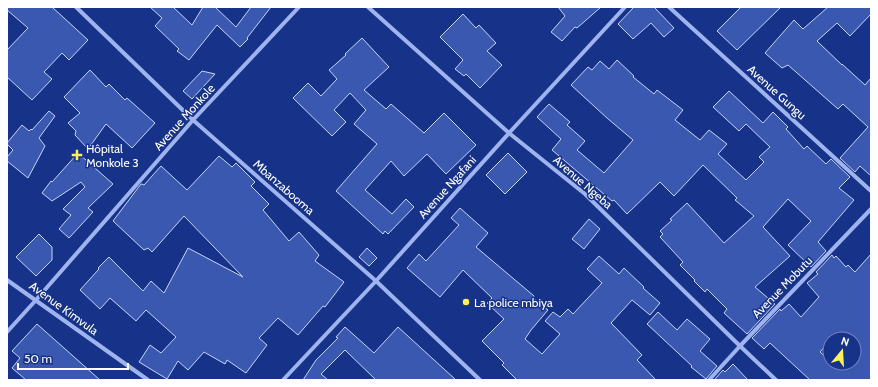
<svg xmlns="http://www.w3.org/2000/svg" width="878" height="387" font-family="Cabin,sans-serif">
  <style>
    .building { fill: #3b58b1; stroke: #c5d3fa; fill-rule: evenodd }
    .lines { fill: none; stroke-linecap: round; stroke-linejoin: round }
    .street { stroke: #9fb3ee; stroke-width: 4 }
    .poi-dot { fill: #fff05c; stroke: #173389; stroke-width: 1.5 }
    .labels { text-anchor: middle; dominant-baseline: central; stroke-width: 3; stroke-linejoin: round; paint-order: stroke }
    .street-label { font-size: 12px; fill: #fff; stroke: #173389 }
    .poi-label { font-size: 12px; fill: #fff; stroke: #173389; text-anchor: start }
  </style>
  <rect width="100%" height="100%" fill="#173389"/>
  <path class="building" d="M7,7H52L88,40L69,60L62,53L44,72L52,79L32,100L7,77V50L28,28L7,10Z
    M150,7H173L192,25L203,7H215L236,27L251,7H271L247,38L248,39L240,47L217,25L189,60L177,51L179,49L155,26L162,18Z
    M558,7H601L577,28L575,27L562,41L551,32L565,16Z
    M634,7H654L674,28L664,37L651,23L633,39L618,24Z
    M741,7H781L737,50L717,31Z
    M828,7H871V14L850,36L837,23L817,41L842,65V64L865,85L871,78V176L860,166L855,172L840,158L868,127L843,104L838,109L788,65L782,68L765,53L794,20L803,29Z
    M463,14L476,28L479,25L496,43L487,51L502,65L480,88L466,74L464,76L455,69L463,60L440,37Z
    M362,38L389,67L364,90L386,109L391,104L424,133L444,113L476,145L446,174L427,154L404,176L391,161L365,190L392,214L406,199L414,207L388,234L385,231L383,234L336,191L377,144L354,124L366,110L350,93L334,110L346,122L332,136L293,98L308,83L321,96L337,79L329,70L346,55L345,54Z
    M617,60L634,76L633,77L654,94L657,90L683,110L675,120L700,140L709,130L727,144L718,154L746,180L764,162L759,157L770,147L746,124L739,131L713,107L729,91L763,123L773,112L788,127L786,129L804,149L807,146L826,164L831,159L850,177L839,188L854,200L818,242L826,251L811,267L788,245L811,221L788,199L763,227L790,256L755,287L775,304L747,334L724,313L727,309L707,289L705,292L694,281L695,280L680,265L683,262L660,237L663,234L660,231L672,220L670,219L687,203L724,243L754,216L735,200L737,198L703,165L674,196L660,182L627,214L614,200L612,201L552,150L561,139L537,117L549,104L570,122L567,125L585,141L577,150L604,173L633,140L607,118L571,85L588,67L592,70L600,61L609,69Z
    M90,70L106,87L109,84L125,100L127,98L155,123L132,148L106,124L88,149L75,135L76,131L68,123L80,113L64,97Z
    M202,71L215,74L192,99L183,91Z
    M49,111L55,116L39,138L45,146L28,178L7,161V157L13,150L7,144V143L22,125L29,131L31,129L32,130Z
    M78,153L113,184L88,208L93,212L69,238L59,229L71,215L63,209L85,187L81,182L52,201L42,193L51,181L52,182Z
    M508,153L527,172L505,194L486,175Z
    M219,156L232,167L236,163L255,182L251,186L269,204L263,210L289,241L299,232L319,255L315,261L344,282L325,307L323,306L298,335L278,318L259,338L267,345L246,373L227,360L225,364L204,352L188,370L178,361L167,379L139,362L150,345L161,353L176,337L146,310L136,321L110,298L100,309L80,290L99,269L98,268L109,257L143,291L151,281L164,293L188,248L243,277L184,216L152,252L148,248L144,250L113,221L141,184H142L144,185L161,166L187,190Z
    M460,208L488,233L476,247L534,296L533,298L548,310L531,330L525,339L542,354L560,334L545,321L553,312L560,317L568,309L573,314L602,283L587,269L599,256L619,274L624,268L644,287L643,288L660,303L650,315L632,300L611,323L642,355L637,360L656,380H517L502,365L504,363L482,341L504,319L487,303L492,298L463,270L440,297L407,268L419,254L426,261L459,225L451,218Z
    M589,219L600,229L584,249L572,239Z
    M39,234L52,247V260L36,276L16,257Z
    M367,248L377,258L369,266L359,257Z
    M871,254V380H810L770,343L764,349L752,338L780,309L781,311L789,304L801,317L819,297L807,283L818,274L816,272L832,255L834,258L836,256L846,267L848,265L855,272ZM830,339H854V363H830V361L820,352L830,341Z
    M658,312L677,330L687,319L710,339L700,351L717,366L706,379L691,367L692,366L647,324Z
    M37,324L100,380H26L12,368L20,358L12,351Z
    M345,327L374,353L398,327L456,380H376L345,350L321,374L328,380H303L316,360L338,338L336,337Z
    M733,364L748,380H714L723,370L725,372Z"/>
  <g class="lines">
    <path class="street" d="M76,7L193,120L376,281L480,380
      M368,7L509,133L585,194L740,346L776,380
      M669,7L871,191
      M7,280L148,380
      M7,332L36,300L193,120L299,7
      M283,380L376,281L509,133L625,7
      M709,380L740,346L871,209"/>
  </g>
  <g class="poi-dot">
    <path d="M75 149h4v4h4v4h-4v4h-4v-4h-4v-4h4z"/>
    <circle cx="466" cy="302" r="4"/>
  </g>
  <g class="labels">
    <g class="street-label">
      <text transform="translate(777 92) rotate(42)">Avenue Gungu</text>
      <text transform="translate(184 117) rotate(-48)">Avenue Monkole</text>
      <text transform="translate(583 182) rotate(41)">Avenue Ngeba</text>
      <text transform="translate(284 187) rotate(41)">Mbanzabooma</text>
      <text transform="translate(447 187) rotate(-48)">Avenue Ngafani</text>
      <text transform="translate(782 287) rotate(-46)">Avenue Mobutu</text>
      <text transform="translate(64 308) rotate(36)">Avenue Kimvula</text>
    </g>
    <g class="poi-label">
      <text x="86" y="148">Hôpital<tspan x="86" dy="14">Monkole 3</tspan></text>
      <text x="474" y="302">La police mbiya</text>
    </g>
  </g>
  <rect width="878" height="387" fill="none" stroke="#ffffff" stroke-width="16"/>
  <g transform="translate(842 351) rotate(18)"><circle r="19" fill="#173389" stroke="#7485b8"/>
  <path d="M0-3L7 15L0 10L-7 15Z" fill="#fff05c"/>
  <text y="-6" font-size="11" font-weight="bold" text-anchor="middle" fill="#ffffff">N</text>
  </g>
  <path d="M18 363v6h110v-6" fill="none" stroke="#ffffff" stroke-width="2"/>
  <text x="24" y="363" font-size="12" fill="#ffffff" stroke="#173389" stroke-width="3" paint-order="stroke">50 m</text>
</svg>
